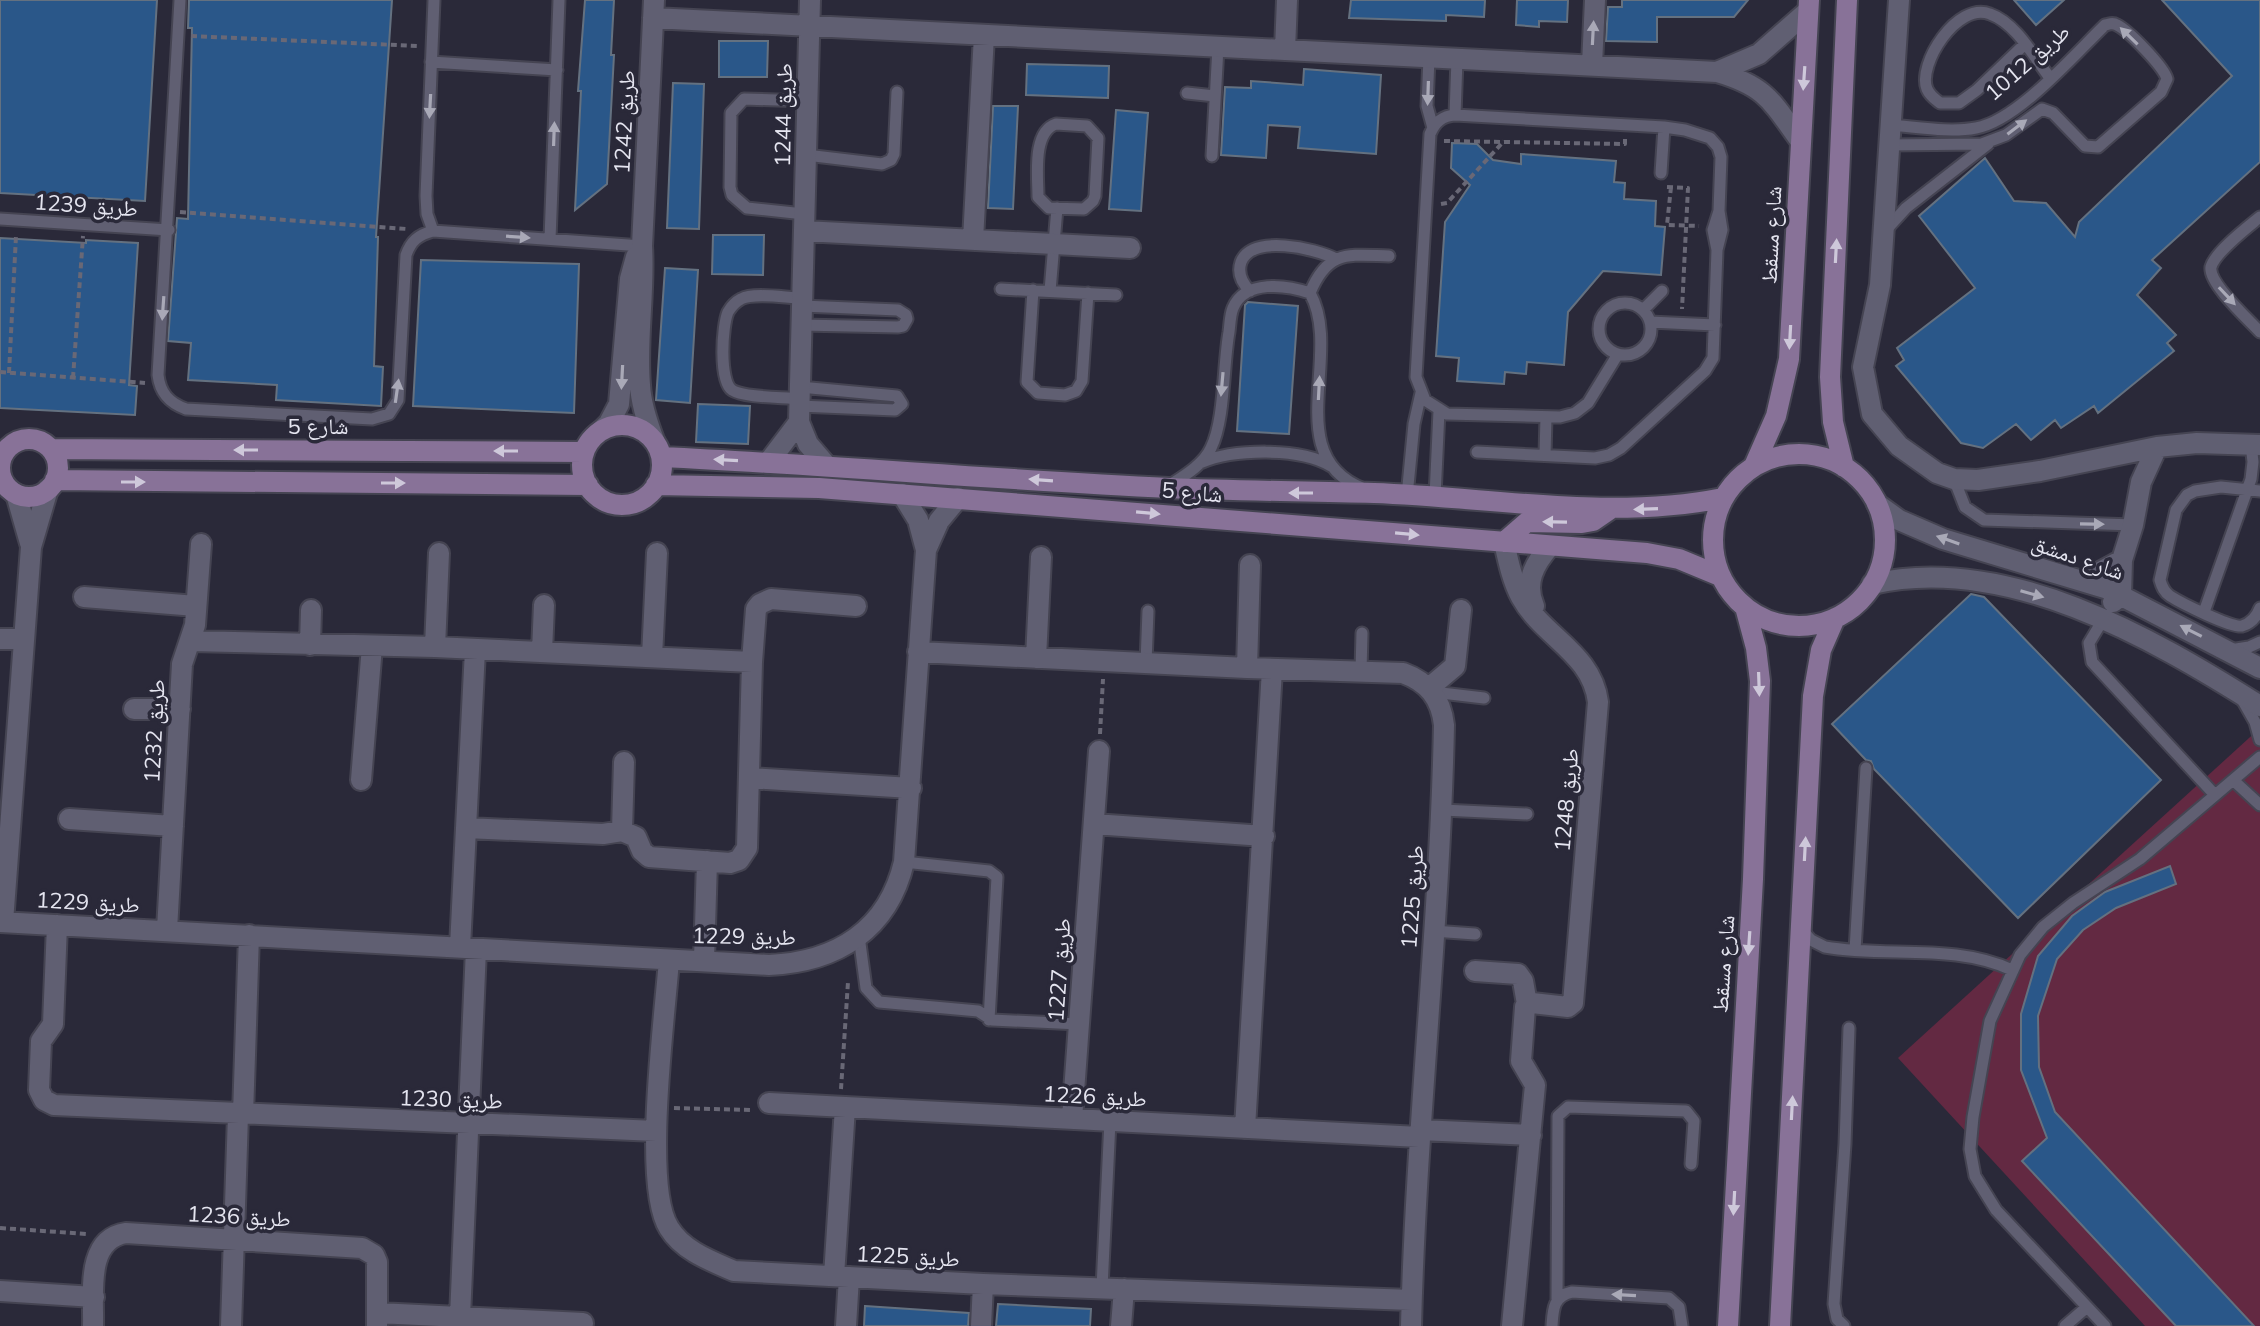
<svg xmlns="http://www.w3.org/2000/svg" width="2260" height="1326" font-family="Mulish,'Noto Naskh Arabic',sans-serif">
  <style>
    .green { fill: #632942 }
    .building { fill: #2a5789; stroke: #647180; stroke-width: 2 }
    .lines { fill: none; stroke-linecap: round; stroke-linejoin: round }
    .lane-casing { stroke: #454452; stroke-width: 15 }
    .street-casing { stroke: #454452; stroke-width: 24 }
    .secondary-casing { stroke: #454452; stroke-width: 24 }
    .path { stroke: #696876; stroke-width: 4; stroke-dasharray: 6 4; stroke-linecap: butt }
    .lane { stroke: #605f72; stroke-width: 11 }
    .street { stroke: #605f72; stroke-width: 20 }
    .secondary { stroke: #887298; stroke-width: 20 }
    .oneway { fill: #a9a9b7 }
    .oneway2 { fill: #cec8da }
    .labels { text-anchor: middle; dominant-baseline: central; stroke-width: 7; stroke-linejoin: round; paint-order: stroke }
    .street-label { font-size: 22px; fill: #e5e5f0; stroke: #2a2939 }
  </style>
  <rect width="100%" height="100%" fill="#2a2939"/>
  <path class="green" d="M2260,728V1326H2145L1898,1058Z"/>
  <path class="building" d="M0,0H157L145,201L0,193Z
    M189,0H392L376,237H378L374,366L383,367L381,406L276,400L277,385L188,380L191,343L168,341L177,218L188,219L192,28H188Z
    M585,0H614L611,55H614L607,184L575,210L581,91H578Z
    M1351,0H1485L1484,17L1446,15V21L1349,18Z
    M1517,0H1568L1567,22L1539,21V27L1516,25Z
    M1622,0H1748L1734,17H1657V42L1606,41L1608,7H1622Z
    M2014,0H2064L2036,25Z
    M2162,0H2260V162L2152,260L2161,268L2137,295L2176,335L2167,343L2174,351L2098,413L2094,406L2061,428L2055,420L2031,440L2016,424L1983,448L1961,443L1896,366L1904,360L1897,348L1975,288L1919,216L1985,158L2014,201L2046,203L2075,237L2079,222L2232,76Z
    M719,41H768L767,77H719Z
    M1027,64L1109,66L1108,98L1026,95Z
    M1304,69L1381,75L1376,154L1298,148L1300,127L1268,125L1266,158L1221,155L1225,87L1251,88V81L1303,85Z
    M673,83L704,84L699,229L667,228Z
    M993,106H1018L1013,209L988,208Z
    M1116,110L1148,113L1141,211L1109,209Z
    M1452,143L1477,144L1493,160L1521,164V154L1616,161L1614,182L1625,183L1624,199L1656,201L1655,226L1665,227L1661,275L1603,271L1568,312L1564,365L1527,362L1526,374L1505,372L1504,384L1457,381L1459,358L1436,356L1445,222L1470,185L1451,168Z
    M713,235H764L763,275L712,274Z
    M0,238L86,243V240L138,243L129,385L137,386L135,415L0,408Z
    M421,260L579,264L574,413L413,406Z
    M665,268L698,270L690,403L656,400Z
    M1248,302L1298,306L1289,434L1237,431L1245,305Z
    M698,404L750,406L748,444L696,442Z
    M1971,594L1984,597L2161,780L2018,918L1874,769L1871,761L1866,760L1832,724Z
    M2170,866L2176,884L2116,908L2083,930L2057,959L2038,1016L2039,1067L2055,1112L2254,1326H2176L2022,1161L2047,1138L2021,1070V1014L2038,956L2072,916L2105,892Z
    M998,1304L1091,1309L1090,1326H996Z
    M865,1306L969,1313L968,1326H864Z"/>
  <g class="lines">
    <g class="lane-casing">
      <path id="lane" d="M180,0L158,375C160,393 169,403 186,409L372,419L389,414L398,400L406,255C411,241 418,235 433,231L642,246
        M2025,44L1977,90L1959,103H1940C1935,99 1930,96 1927,89C1917,65 1957,1 1990,14C2016,23 2034,57 2050,78
        M1429,57L1427,106L1433,128
        M431,62L557,70
        M1187,93L1215,96
        M1455,115L1457,59
        M1056,124L1087,126L1098,138L1095,196L1093,201L1084,209L1049,208L1038,197C1038,176 1032,132 1056,124Z
        M1888,145L1982,144L2006,135L2042,109L2053,113L2085,146L2098,147L2161,92L2167,79C2164,67 2129,31 2117,25C2112,22 2111,24 2105,25C2074,55 2017,121 1976,128C1949,133 1917,127 1889,125
        M806,155L882,164L891,160L894,154L897,92
        M1212,156L1218,47
        M1661,173L1664,127
        M804,214L747,208L732,195L730,187L731,113L744,99L808,101
        M2260,217C2248,227 2215,252 2211,267C2208,283 2248,319 2260,332
        M0,219L169,230
        M433,231L427,214L426,196L434,0
        M1885,231L1906,208L1988,144
        M550,239L559,0
        M1001,289L1116,295
        M1033,290L1027,382L1038,393L1065,395L1076,391L1082,381L1088,293
        M1050,291L1057,208
        M1250,291C1242,283 1237,274 1241,262C1252,234 1315,248 1336,259
        M1310,293C1328,249 1349,255 1389,256
        M1599 329a26 26 0 1 1 52 0a26 26 0 1 1-52 0Z
        M1643,310L1662,291
        M1650,322L1715,325
        M801,325L898,327L903,326L907,319L906,315L898,310L802,306
        M1618,354L1588,403L1575,413L1560,417L1447,414L1425,400L1416,377L1430,134C1435,122 1442,116 1455,115L1664,127L1685,130L1710,138L1718,147L1721,157L1719,211L1722,230L1717,250
        M800,399C784,397 744,398 732,390C719,381 722,326 728,312C731,307 735,302 741,299C754,292 787,298 802,298
        M799,406L895,410L902,404L897,396L800,387
        M1477,452L1595,458L1609,455L1621,448L1705,371L1713,358L1717,250L1713,230L1719,211
        M1545,455L1546,417
        M1200,463C1233,449 1300,447 1331,466
        M1954,479L1965,507L1984,520L2133,525
        M1170,485C1184,476 1204,464 1211,448C1225,420 1223,365 1229,332C1230,325 1230,315 1233,308C1245,279 1287,285 1310,293C1344,354 1279,456 1364,489
        M2260,491L2221,487L2195,491L2187,495L2176,510L2160,580C2162,587 2164,592 2170,596C2181,603 2231,628 2242,626C2252,623 2257,616 2260,608
        M1407,496L1414,424L1421,393
        M1435,496L1439,411
        M2204,612L2251,479L2253,462L2251,444
        M2104,618L2089,643L2092,662L2215,795
        M2230,650L2249,647L2260,642
        M1146,663L1148,611
        M1361,671L1362,633
        M1433,692L1484,698
        M2243,701L2255,722L2260,740
        M2233,780L2260,805
        M1443,810L1527,814
        M904,862L989,871L997,877L989,1020
        M1802,930L1811,940L1825,947C1886,958 1955,943 2012,970
        M1433,931L1475,934
        M859,936L866,988L879,1002L978,1011L992,1020L1079,1024
        M1855,950L1866,768
        M1102,1288L1110,1121
        M1557,1299L1558,1116L1568,1107L1686,1111L1694,1121L1691,1164
        M1552,1326C1553,1310 1553,1296 1572,1292L1669,1298L1679,1307L1682,1326
        M1844,1326L1837,1319L1834,1304L1845,1144L1849,1028
        M2065,1326L2087,1307
        M2105,1326L1996,1210L1975,1176L1970,1149L1973,1117L1990,1021L2020,955L2043,927L2073,903L2140,859L2260,757"/>
    </g>
    <g class="street-casing">
      <path id="street" d="M810,0L799,422L808,444L826,465
        M1899,0L1880,285L1863,367L1872,414L1899,446L1937,473L1954,479L1978,480L2040,471L2157,447L2197,443L2260,445
        M653,18L1717,72C1765,86 1771,100 1799,139
        M1285,50L1287,0
        M1592,65L1595,0
        M1717,72L1759,54L1808,11
        M804,231L1130,248
        M973,240L984,35
        M602,430L609,423L619,404L630,279L636,257
        M654,440C647,422 641,404 640,385C636,339 645,292 642,246L654,0
        M768,463L799,422
        M16,494L30,543
        M1877,504L1899,520L1943,539L2108,589L2260,668
        M1504,542C1508,560 1512,580 1521,597C1543,637 1592,653 1598,702L1573,1003L1568,1007L1532,1003L1525,1007L1521,1061L1535,1085L1512,1326
        M926,550L939,521L958,498
        M2089,583L2098,573L2122,560
        M1872,584C2005,553 2151,637 2260,706
        M84,597L196,606
        M2113,602L2121,596L2122,560L2133,525L2141,482L2157,447
        M1534,606C1524,583 1534,564 1550,546
        M0,639H23
        M191,641L435,647L752,662
        M310,645L311,610
        M435,647L439,553
        M542,652L544,605
        M918,652L1247,668L1403,673C1428,682 1441,698 1444,725C1440,925 1416,1125 1411,1326
        M652,657L657,553
        M1036,658L1041,557
        M1247,668L1250,565
        M1429,688L1455,666L1461,610
        M134,709H180
        M750,778L911,788
        M361,780L372,646
        M69,819L173,826
        M1094,824L1264,836
        M466,828L603,834L622,831L636,837L642,851L649,857L730,863L739,860L747,848L752,662L756,609L760,604L771,599L856,606
        M622,831L624,762
        M0,922L769,965C837,962 888,930 904,862L926,550L918,520L902,494
        M3,922L31,547L48,489
        M57,925L53,1024L41,1041L39,1090L44,1100L54,1105L656,1131
        M167,930L182,664L195,625L201,544
        M460,947L475,650
        M669,960C665,1015 642,1186 669,1228C683,1251 711,1261 734,1271L983,1284L1411,1300
        M704,960L707,861
        M1475,971L1518,974L1523,981L1527,1004
        M769,1103L1419,1137
        M243,1115L249,935
        M1072,1119L1099,751
        M1245,1128L1272,669
        M1420,1130L1531,1135
        M834,1276L845,1107
        M0,1291L94,1297
        M378,1313L583,1323
        M460,1317L476,949
        M93,1326C94,1294 85,1239 126,1233L362,1248L374,1255L377,1262V1326
        M231,1326L238,1115
        M846,1326L849,1277
        M981,1326L983,1284
        M1121,1326L1124,1289"/>
    </g>
    <g class="secondary-casing">
      <path id="secondary" d="M582 465a40 40 0 1 1 80 0a40 40 0 1 1-80 0Z
        M0 468a29 29 0 1 1 58 0a29 29 0 1 1-58 0Z
        M51,449L584,452
        M1713 540a86 86 0 1 1 172 0a86 86 0 1 1-172 0Z
        M662,457C831,465 999,480 1169,488C1237,491 1305,491 1374,493C1490,497 1607,521 1723,498
        M1754,466L1776,416L1789,359L1809,0
        M1844,467L1833,422L1830,377L1847,0
        M55,480L588,485
        M656,485L819,488L1647,553L1679,559L1720,576
        M1504,542L1527,522L1582,523L1593,521L1609,510
        M1728,1326L1753,879L1760,681L1756,648L1745,607
        M1780,1326L1813,696L1821,650L1835,618"/>
    </g>
    <path class="path" d="M191,36L418,46
      M1444,141L1625,144V138
      M1667,187L1688,188L1682,309
      M1671,187L1667,225L1699,226
      M1441,204L1447,203L1504,141
      M180,212L407,229
      M0,372L145,383
      M9,373L16,236
      M73,378L83,236
      M1100,734L1103,679
      M841,1089L848,982
      M674,1108L753,1110
      M0,1228L87,1234"/>
    <use href="#lane" class="lane"/>
    <use href="#street" class="street"/>
    <use href="#secondary" class="secondary"/>
  </g>
  <defs><path id="oneway-solid" d="M-6-.8H1V-3.2L6.5 0L1 3.2V.8H-6Z" transform="scale(2)"/></defs>
  <g class="oneway">
    <use href="#oneway-solid" transform="translate(1593 33) rotate(-87)"/>
    <use href="#oneway-solid" transform="translate(2129 36) rotate(-136)"/>
    <use href="#oneway-solid" transform="translate(1428 93) rotate(92)"/>
    <use href="#oneway-solid" transform="translate(430 106) rotate(93)"/>
    <use href="#oneway-solid" transform="translate(2017 127) rotate(-37)"/>
    <use href="#oneway-solid" transform="translate(554 134) rotate(-88)"/>
    <use href="#oneway-solid" transform="translate(518 237) rotate(4)"/>
    <use href="#oneway-solid" transform="translate(2227 296) rotate(47)"/>
    <use href="#oneway-solid" transform="translate(163 308) rotate(94)"/>
    <use href="#oneway-solid" transform="translate(622 377) rotate(93)"/>
    <use href="#oneway-solid" transform="translate(1222 384) rotate(95)"/>
    <use href="#oneway-solid" transform="translate(1319 388) rotate(-87)"/>
    <use href="#oneway-solid" transform="translate(397 391) rotate(-82)"/>
    <use href="#oneway-solid" transform="translate(2092 524) rotate(1)"/>
    <use href="#oneway-solid" transform="translate(1948 540) rotate(-161)"/>
    <use href="#oneway-solid" transform="translate(2032 594) rotate(16)"/>
    <use href="#oneway-solid" transform="translate(2191 631) rotate(-153)"/>
    <use href="#oneway-solid" transform="translate(1624 1295) rotate(-177)"/>
  </g>
  <g class="oneway2">
    <use href="#oneway-solid" transform="translate(1804 78) rotate(94)"/>
    <use href="#oneway-solid" transform="translate(1836 251) rotate(-87)"/>
    <use href="#oneway-solid" transform="translate(1790 337) rotate(93)"/>
    <use href="#oneway-solid" transform="translate(246 450) rotate(-180)"/>
    <use href="#oneway-solid" transform="translate(506 451) rotate(-180)"/>
    <use href="#oneway-solid" transform="translate(726 460) rotate(-177)"/>
    <use href="#oneway-solid" transform="translate(1041 480) rotate(-176)"/>
    <use href="#oneway-solid" transform="translate(133 482)"/>
    <use href="#oneway-solid" transform="translate(393 483)"/>
    <use href="#oneway-solid" transform="translate(1301 493) rotate(-180)"/>
    <use href="#oneway-solid" transform="translate(1646 509) rotate(178)"/>
    <use href="#oneway-solid" transform="translate(1148 513) rotate(5)"/>
    <use href="#oneway-solid" transform="translate(1555 522) rotate(-179)"/>
    <use href="#oneway-solid" transform="translate(1407 534) rotate(5)"/>
    <use href="#oneway-solid" transform="translate(1759 684) rotate(88)"/>
    <use href="#oneway-solid" transform="translate(1805 849) rotate(-87)"/>
    <use href="#oneway-solid" transform="translate(1749 943) rotate(94)"/>
    <use href="#oneway-solid" transform="translate(1792 1108) rotate(-87)"/>
    <use href="#oneway-solid" transform="translate(1734 1203) rotate(93)"/>
  </g>
  <g class="labels">
    <g class="street-label">
      <text transform="translate(2027 62) rotate(-41)">طريق 1012</text>
      <text transform="translate(783 115) rotate(-89)">طريق 1244</text>
      <text transform="translate(624 122) rotate(-87)">طريق 1242</text>
      <text transform="translate(86 205) rotate(4)">طريق 1239</text>
      <text transform="translate(1771 235) rotate(-87)">شارع مسقط</text>
      <text x="318" y="426">شارع 5</text>
      <text transform="translate(1192 492) rotate(5)">شارع 5</text>
      <text transform="translate(2078 557) rotate(19)">شارع دمشق</text>
      <text transform="translate(154 731) rotate(-87)">طريق 1232</text>
      <text transform="translate(1566 800) rotate(-85)">طريق 1248</text>
      <text transform="translate(1412 897) rotate(-86)">طريق 1225</text>
      <text transform="translate(88 902) rotate(3)">طريق 1229</text>
      <text transform="translate(744 936) rotate(1)">طريق 1229</text>
      <text transform="translate(1723 964) rotate(-86)">شارع مسقط</text>
      <text transform="translate(1059 970) rotate(-86)">طريق 1227</text>
      <text transform="translate(1095 1096) rotate(3)">طريق 1226</text>
      <text transform="translate(451 1099) rotate(2)">طريق 1230</text>
      <text transform="translate(239 1216) rotate(3)">طريق 1236</text>
      <text transform="translate(908 1256) rotate(3)">طريق 1225</text>
    </g>
  </g>
</svg>
